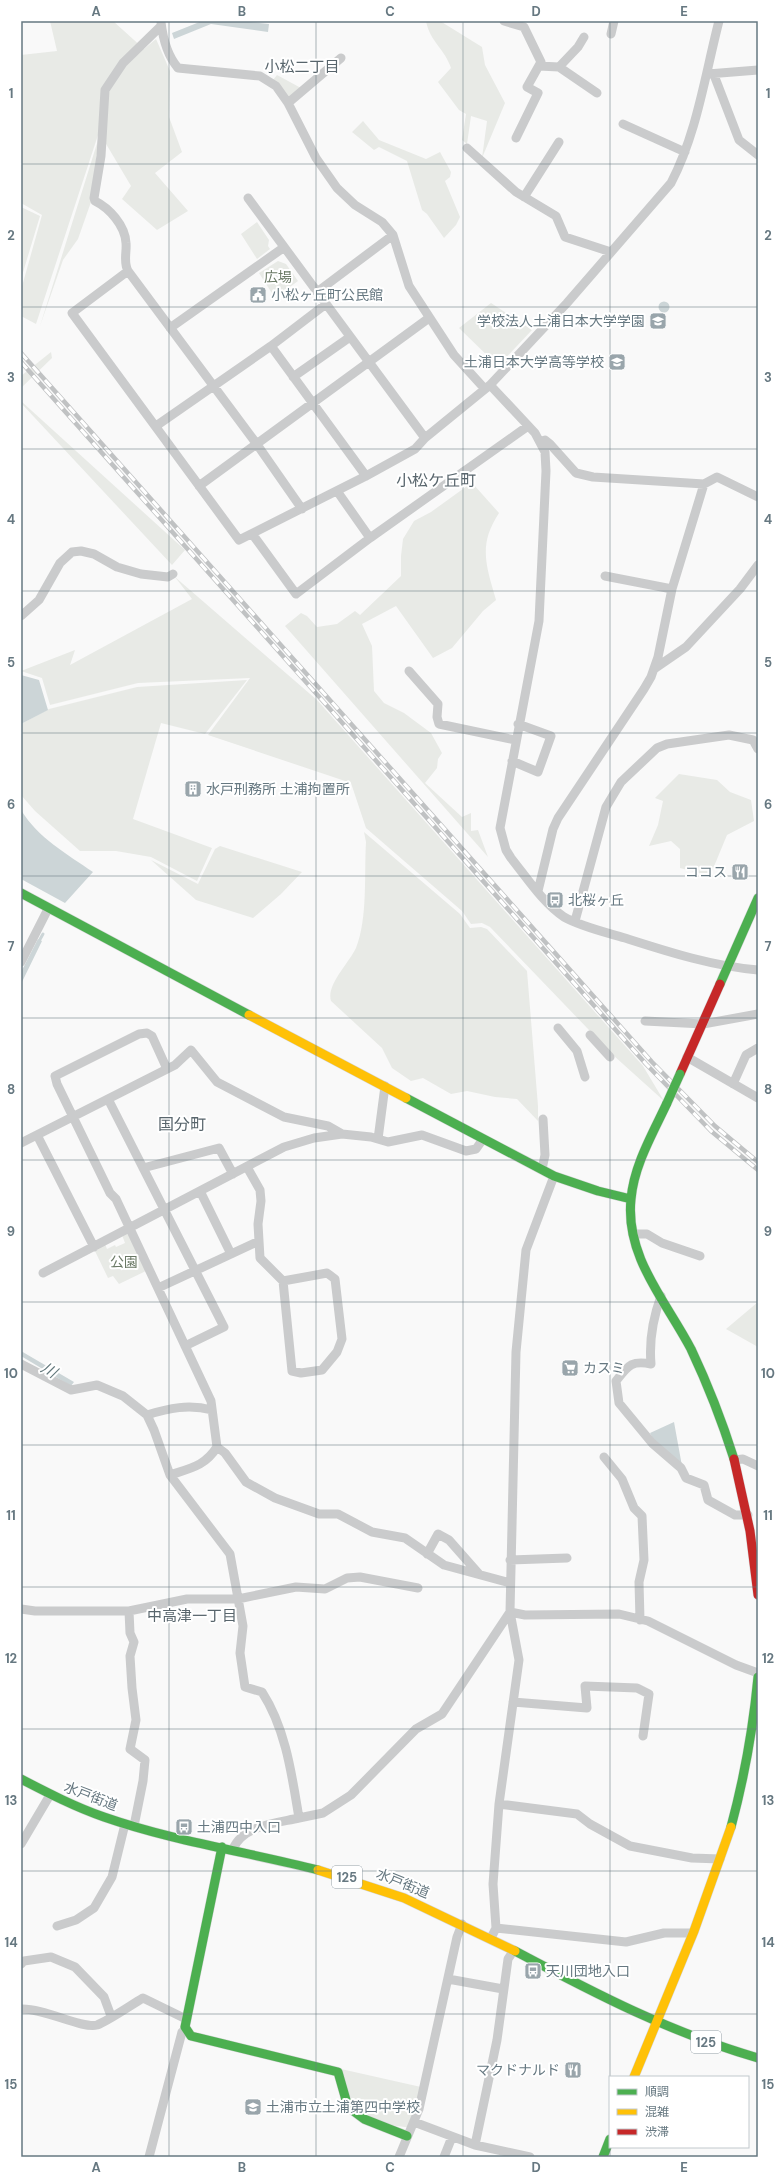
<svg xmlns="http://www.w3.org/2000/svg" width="779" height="2178" font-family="'DM Sans','Noto Sans JP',sans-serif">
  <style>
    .green { fill: #e8eae6 }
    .water { fill: #ccd5d7 }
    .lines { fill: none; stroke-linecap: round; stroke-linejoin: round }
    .stream { stroke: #ccd5d7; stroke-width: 3 }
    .fast-casing { stroke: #d5d6d7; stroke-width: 10 }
    .slow-casing { stroke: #d5d6d7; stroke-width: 10 }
    .jam-casing { stroke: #d5d6d7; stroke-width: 10 }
    .street { stroke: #cacbcc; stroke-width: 9 }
    .fast { stroke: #4caf50; stroke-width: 9 }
    .slow { stroke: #ffc107; stroke-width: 9 }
    .jam { stroke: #c62828; stroke-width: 9 }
    .rail-casing { stroke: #c0c2c3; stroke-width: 4.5 }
    .rail { stroke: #fff; stroke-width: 3; stroke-dasharray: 9; stroke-linecap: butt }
    .fast-bridge-casing { stroke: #d5d6d7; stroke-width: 10; stroke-linecap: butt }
    .fast-bridge { stroke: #4caf50; stroke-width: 9 }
    .grid { fill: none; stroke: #667881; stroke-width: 1; stroke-opacity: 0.55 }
    .labels { text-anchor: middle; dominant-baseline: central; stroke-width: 4; stroke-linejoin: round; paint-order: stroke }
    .shield { fill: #fff; stroke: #94a0a7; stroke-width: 1 }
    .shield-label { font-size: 13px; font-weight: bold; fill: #667881 }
    .park-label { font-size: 14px; fill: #6a7965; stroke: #fff }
    .poi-label { font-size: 14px; fill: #667881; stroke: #fff; text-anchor: start }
    .street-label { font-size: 14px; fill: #667881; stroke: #fff }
    .neighbourhood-label { font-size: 15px; fill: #58656c; stroke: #fff }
    .water-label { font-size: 15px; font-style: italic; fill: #61767a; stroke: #fff }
    .quarter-label { font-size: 16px; fill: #58656c; stroke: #fff }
    .neatline { fill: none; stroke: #667881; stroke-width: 1.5 }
    .grid-label { font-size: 13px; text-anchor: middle; font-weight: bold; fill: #667881 }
  </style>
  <rect width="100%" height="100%" fill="#f9f9f9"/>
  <path class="green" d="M50,21H113L144,49L156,39L170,71L169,117L182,152L155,173L188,211L157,230L122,199L131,186L99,132L36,324L21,316V290L42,215L21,203V55L57,51Z
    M426,21H440L482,47L485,65L505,103L482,158L487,121L471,116L467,144L462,140L466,114L459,110L438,82L451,68C445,49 430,42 426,21Z
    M277,75L301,88L289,98L273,80Z
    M363,121L379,140L426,159L440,152L451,172L450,177L445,181L460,217L456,225L444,238L427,214L422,210L407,161L379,147L374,150L352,132Z
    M99,137L91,202L78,239L63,260L40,326Z
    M21,207L40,216L21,279Z
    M257,222L269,240L268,246L270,249L257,259L241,234Z
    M278,261L286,264L298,281L275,298L259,273Z
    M491,303L532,330L498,366L459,328Z
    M51,352L52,358L21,388V376Z
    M21,401L185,550L172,565L21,403Z
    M474,481V485L499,513C478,545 486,565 496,600L483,611L452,648L433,658L396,606L362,624L372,646L374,691L384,703L404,713L431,733L442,753L438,759L437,768L425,783L462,817L471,813V831L478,830L488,857L285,626L301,613L307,616L317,627L337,624L355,611L360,615L401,576V556L403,539L414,521L431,512Z
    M175,577L317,700L643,1066L664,1101L613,1055L490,927L482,923L471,924L462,911L366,828L351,783L208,735L250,678L138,683L50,705L42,678L21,671L75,650L70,665L192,599Z
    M247,680L205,734L161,723L133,819L212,848L197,881L151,857L116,851H80L35,811L21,795V724L49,709L137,687Z
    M679,774L717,780L730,792L751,800L754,821L727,835L710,876L680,868V849L671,841L649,846L658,825L663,801L655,798Z
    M364,832L460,914L470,928L481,927L487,929L527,971L538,1106V1121L517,1099L495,1097L467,1091L451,1094L423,1078L411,1081L392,1068L382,1048L331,1001C326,985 349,963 356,948C368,918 364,874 366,842Z
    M220,846L302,872L281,894L253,918L196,900L151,860L198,884L215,849Z
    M127,1233L148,1270L119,1284L113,1276L108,1278L94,1249L105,1244L107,1249L115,1245L116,1247L125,1243L122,1235Z
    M758,1302V1347L726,1329Z
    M341,2069L421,2087L408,2127C390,2127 362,2117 351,2101C345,2093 344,2078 341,2069Z"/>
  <path class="water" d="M202,21H237L269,24L268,32L211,24L174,39L172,33Z
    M658.5 307a5.5 5.5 0 1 1 11 0a5.5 5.5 0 1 1-11 0Z
    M21,675L39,680L48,710L21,724Z
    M21,810C38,838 67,854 93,872L65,903L21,879Z
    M38,939L42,941L21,984V972Z
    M21,1351L74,1382L71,1386L21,1356Z
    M674,1422L682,1466L654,1441L650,1433Z"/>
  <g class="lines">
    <path class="stream" d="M38,943L43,934"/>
    <g class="fast-casing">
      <path id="fast" d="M21,893L249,1015
        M720,984L758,898
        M406,1098L554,1176L598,1191L631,1199
        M667,1103C653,1133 634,1165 631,1199C625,1257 666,1301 691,1349C708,1385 722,1421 734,1459
        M21,1779C48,1793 75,1807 104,1817C173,1841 247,1852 318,1870
        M731,1827C745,1775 753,1730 758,1677
        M222,1847L185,2027L191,2036L338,2072L348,2107L364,2119L407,2136
        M515,1951C596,1994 669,2032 758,2058
        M603,2157L610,2139"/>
    </g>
    <g class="slow-casing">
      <path id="slow" d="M249,1015L406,1098
        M318,1870L404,1898L515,1951
        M634,2077L694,1931L731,1827"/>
    </g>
    <g class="jam-casing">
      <path id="jam" d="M680,1074L720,984
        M734,1459L750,1531L758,1595"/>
    </g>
    <path class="street" d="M504,21L524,27L541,62L527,87L538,93L516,138
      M719,21C705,75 697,133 671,183L567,303L490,385L535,433L545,452L546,471L539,621L500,828L506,850L511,858C527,878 543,903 564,917C582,927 605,932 625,938C669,952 712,966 758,970
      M161,22C163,40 167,55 178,68L260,76L276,86L288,103L316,158L337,188L355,205L382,222L393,235L409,286L454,355L484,388
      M161,26L123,63L105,90L101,156L94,198L95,201C109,208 125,225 126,243C127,252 123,262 128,271L256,443L302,509
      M611,34L614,21
      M539,66L559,67L597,93
      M559,67L578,47L584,37
      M708,74L758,70
      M714,75L739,140L758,155
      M288,103L341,58
      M623,124L685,152
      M467,148L516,192L556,216L565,237L611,252
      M524,197L559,142
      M248,198L425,438
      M128,271L72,313L239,540L366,476L415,449L425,438L490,385
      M317,292L393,235
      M170,328L283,248
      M271,346L366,476
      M293,377L350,337
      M156,426L271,346L326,304
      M541,441L545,440L550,444L576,473L593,477L704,484L717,477L758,497
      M199,486L429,318
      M337,491L370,538
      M253,535L296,594L370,538L528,426
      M605,576L672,589
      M21,616L39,600L60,563L72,552L81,551L94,554L117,567L141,574L168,577L173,574
      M654,669L686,647L740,589L758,565
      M409,671L438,704L437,717L439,724L515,740
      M512,761L538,772L551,736L518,724
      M538,891L553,829L558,818L644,689L651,677L658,657L672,589L704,484
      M575,921L606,807L621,782L657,748L667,744L729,735L753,740L758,749
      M21,962L48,909
      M645,1021L703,1024L758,1014
      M558,1028L577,1051L585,1077
      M590,1035L610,1057
      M687,1057L758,1098
      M167,1069L152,1036L147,1033L139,1034L55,1076L57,1084L110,1193L116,1199L211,1401L217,1447C205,1466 191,1468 170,1475
      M733,1084L746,1055L758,1048
      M108,1099L224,1327L185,1346
      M37,1135L94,1247
      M378,1139L385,1086
      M21,1143L175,1065L191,1050L217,1082L284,1117L328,1126L342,1134
      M247,1167L260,1190L261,1201L258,1224L260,1258L283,1281L327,1273L335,1279L342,1339L337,1352L322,1370L301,1373L292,1371L283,1281
      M143,1168L219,1148L233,1174
      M542,1169L545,1155L543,1119
      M554,1176L526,1250L516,1352L510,1612L525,1615L619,1614L648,1621L736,1665L758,1673
      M200,1191L231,1254
      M633,1234H647L662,1243L700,1256
      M43,1273L284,1147L314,1138L342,1134L371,1137L388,1142L422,1135L466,1151L476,1149L483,1139
      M158,1288L259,1241
      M661,1296C653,1318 649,1341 651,1364C631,1360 628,1366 616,1381L619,1403L652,1443L681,1468L686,1478L704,1485L708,1500L735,1515H748
      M21,1364L71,1390L97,1385L123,1396L147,1415L154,1430L170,1475L230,1554L243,1626L240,1653L245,1687L262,1692C286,1729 292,1776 299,1818L323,1813L351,1795L416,1729L442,1714L510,1612L519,1660L499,1804L493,1884L496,1928L491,1938
      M147,1415C169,1408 189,1404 212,1410
      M217,1447L225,1453L246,1482L275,1498L319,1514H338L372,1532L405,1538L444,1565L510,1583
      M604,1457L622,1479L634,1508L642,1516L644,1560L639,1582L640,1620
      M734,1460L743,1459L758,1466
      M427,1554L438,1534L449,1540L479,1574
      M510,1560L567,1558
      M21,1609L35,1611H129L187,1599H238L296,1587L325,1589L347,1578L360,1577L418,1588
      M129,1611L130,1633L134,1642L130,1656L132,1688L136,1720L130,1749L145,1760L143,1781L134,1826
      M513,1702L587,1708L585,1686L637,1688L649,1694L643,1736
      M499,1804L577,1814L590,1824L630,1846L692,1858L720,1859
      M21,1844L50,1795
      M233,1849C243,1825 277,1823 299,1818
      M57,1926L76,1920L94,1908L112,1877L125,1824
      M496,1928L626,1942L664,1933H691
      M21,1964L24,1961L51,1957L75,1967L104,1997L111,2016
      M448,1979L503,1989
      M21,2009C44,2008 82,2029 97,2025C108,2021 131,2005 143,1998L186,2019
      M414,2122L475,2145L530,2157
      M475,2145L497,2040L508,1959L514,1950
      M149,2157L182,2032L186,2029
      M399,2157L419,2109L457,1937L462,1924
      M444,2157L452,2137"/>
    <use href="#fast" class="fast"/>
    <use href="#slow" class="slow"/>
    <use href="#jam" class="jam"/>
    <g class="rail-casing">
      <path id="rail" d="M21,353L652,1062L715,1126L758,1162
        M21,362L646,1064L711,1131L758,1170"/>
    </g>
    <use href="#rail" class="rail"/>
    <g class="fast-bridge-casing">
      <path id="fast-bridge" d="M667,1103L680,1074"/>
    </g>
    <use href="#fast-bridge" class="fast-bridge"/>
  </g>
  <path class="grid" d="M169,21V2157M316,21V2157M463,21V2157M610,21V2077M21,164H758M21,307H758M21,449H758M21,591H758M21,733H758M21,876H758M21,1018H758M21,1160H758M21,1302H758M21,1445H758M21,1587H758M21,1729H758M21,1871H758M21,2014H758M610,2077V2147M610,2147V2157"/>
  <defs>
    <g id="civic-square" transform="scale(0.9)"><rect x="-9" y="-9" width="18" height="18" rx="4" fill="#99a5ab" stroke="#fff"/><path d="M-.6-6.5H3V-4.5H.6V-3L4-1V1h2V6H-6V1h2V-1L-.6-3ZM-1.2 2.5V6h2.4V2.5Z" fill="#fff"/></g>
    <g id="school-square" transform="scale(0.9)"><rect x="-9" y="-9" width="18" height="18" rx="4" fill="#99a5ab" stroke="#fff"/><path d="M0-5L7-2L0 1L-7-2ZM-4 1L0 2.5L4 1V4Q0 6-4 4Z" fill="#fff"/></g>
    <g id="building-square" transform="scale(0.9)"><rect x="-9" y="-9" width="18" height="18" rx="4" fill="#99a5ab" stroke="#fff"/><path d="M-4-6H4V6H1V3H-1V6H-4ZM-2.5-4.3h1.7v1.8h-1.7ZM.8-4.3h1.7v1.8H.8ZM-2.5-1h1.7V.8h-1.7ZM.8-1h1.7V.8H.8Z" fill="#fff"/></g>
    <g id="restaurant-square" transform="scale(0.9)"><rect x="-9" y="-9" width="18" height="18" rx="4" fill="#99a5ab" stroke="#fff"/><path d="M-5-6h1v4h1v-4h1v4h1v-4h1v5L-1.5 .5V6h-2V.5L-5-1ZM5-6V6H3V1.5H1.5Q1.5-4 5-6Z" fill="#fff"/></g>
    <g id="bus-square" transform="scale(0.9)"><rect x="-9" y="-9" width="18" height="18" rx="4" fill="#99a5ab" stroke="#fff"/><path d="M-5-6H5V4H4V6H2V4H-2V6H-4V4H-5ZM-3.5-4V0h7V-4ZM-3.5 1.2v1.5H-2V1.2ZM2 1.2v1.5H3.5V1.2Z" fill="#fff"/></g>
    <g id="supermarket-square" transform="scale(0.9)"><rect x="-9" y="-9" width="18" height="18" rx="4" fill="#99a5ab" stroke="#fff"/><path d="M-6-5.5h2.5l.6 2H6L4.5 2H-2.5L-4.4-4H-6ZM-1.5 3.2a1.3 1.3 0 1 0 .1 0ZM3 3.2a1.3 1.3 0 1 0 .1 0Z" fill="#fff"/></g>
  </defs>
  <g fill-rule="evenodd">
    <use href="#civic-square" x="258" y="295"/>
    <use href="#school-square" x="658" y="321"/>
    <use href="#school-square" x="617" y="362"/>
    <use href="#building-square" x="193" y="789"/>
    <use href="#restaurant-square" x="740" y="872"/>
    <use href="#bus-square" x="555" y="900"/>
    <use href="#supermarket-square" x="570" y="1368"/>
    <use href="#bus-square" x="184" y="1827"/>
    <use href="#bus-square" x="533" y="1971"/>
    <use href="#restaurant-square" x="573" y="2070"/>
    <use href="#school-square" x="253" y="2107"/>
  </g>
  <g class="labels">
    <g class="shield">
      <rect x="332" y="1866" width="30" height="22" rx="3"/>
      <rect x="691" y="2031" width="30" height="22" rx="3"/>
    </g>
    <g class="shield-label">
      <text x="347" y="1877">125</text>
      <text x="706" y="2042">125</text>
    </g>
    <g class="park-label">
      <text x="278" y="277">広場</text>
      <text x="124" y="1262">公園</text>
    </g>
    <g class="poi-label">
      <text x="271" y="295">小松ヶ丘町公民館</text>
      <text x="645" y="321" text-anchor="end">学校法人土浦日本大学学園</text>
      <text x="604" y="362" text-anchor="end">土浦日本大学高等学校</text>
      <text x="206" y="789">水戸刑務所 土浦拘置所</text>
      <text x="727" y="872" text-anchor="end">ココス</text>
      <text x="568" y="900">北桜ヶ丘</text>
      <text x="583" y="1368">カスミ</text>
      <text x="197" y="1827">土浦四中入口</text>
      <text x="546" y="1971">天川団地入口</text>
      <text x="560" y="2070" text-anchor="end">マクドナルド</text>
      <text x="266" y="2107">土浦市立土浦第四中学校</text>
    </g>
    <g class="street-label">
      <text transform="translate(91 1796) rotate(21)">水戸街道</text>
      <text transform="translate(403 1883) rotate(22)">水戸街道</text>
    </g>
    <g class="neighbourhood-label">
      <text x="302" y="67">小松二丁目</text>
      <text x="192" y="1616">中高津一丁目</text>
    </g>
    <g class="water-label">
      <text transform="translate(49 1370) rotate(31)">川</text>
    </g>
    <g class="quarter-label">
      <text x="436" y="480">小松ケ丘町</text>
      <text x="182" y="1124">国分町</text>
    </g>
  </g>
  <rect width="779" height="2178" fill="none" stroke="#ffffff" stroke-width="44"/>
  <rect x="609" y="2076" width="140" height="72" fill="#ffffff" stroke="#c2c9cd"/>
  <rect x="617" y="2089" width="20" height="6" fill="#4caf50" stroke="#c2c9cd"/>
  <text x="645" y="2096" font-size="12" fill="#667881">順調</text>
  <rect x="617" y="2109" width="20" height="6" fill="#ffc107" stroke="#c2c9cd"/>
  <text x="645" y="2116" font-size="12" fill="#667881">混雑</text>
  <rect x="617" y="2129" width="20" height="6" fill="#c62828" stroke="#c2c9cd"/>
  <text x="645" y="2136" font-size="12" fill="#667881">渋滞</text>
  <rect x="22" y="22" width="735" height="2134" class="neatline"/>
  <g class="grid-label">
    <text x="96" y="16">A</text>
    <text x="242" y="16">B</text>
    <text x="390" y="16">C</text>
    <text x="536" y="16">D</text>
    <text x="684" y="16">E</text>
    <text x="11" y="98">1</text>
    <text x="768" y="98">1</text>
    <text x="11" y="240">2</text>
    <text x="768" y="240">2</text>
    <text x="11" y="382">3</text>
    <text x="768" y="382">3</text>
    <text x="11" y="524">4</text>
    <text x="768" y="524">4</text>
    <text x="11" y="667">5</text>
    <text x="768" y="667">5</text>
    <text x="11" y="809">6</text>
    <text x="768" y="809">6</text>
    <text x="11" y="951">7</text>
    <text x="768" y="951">7</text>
    <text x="11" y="1094">8</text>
    <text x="768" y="1094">8</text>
    <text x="11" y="1236">9</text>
    <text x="768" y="1236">9</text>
    <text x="11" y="1378">10</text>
    <text x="768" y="1378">10</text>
    <text x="11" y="1520">11</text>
    <text x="768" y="1520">11</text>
    <text x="11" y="1663">12</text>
    <text x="768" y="1663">12</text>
    <text x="11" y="1805">13</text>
    <text x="768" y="1805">13</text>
    <text x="11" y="1947">14</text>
    <text x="768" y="1947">14</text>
    <text x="11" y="2089">15</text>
    <text x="768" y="2089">15</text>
    <text x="96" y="2172">A</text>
    <text x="242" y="2172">B</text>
    <text x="390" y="2172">C</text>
    <text x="536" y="2172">D</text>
    <text x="684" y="2172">E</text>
  </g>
</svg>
